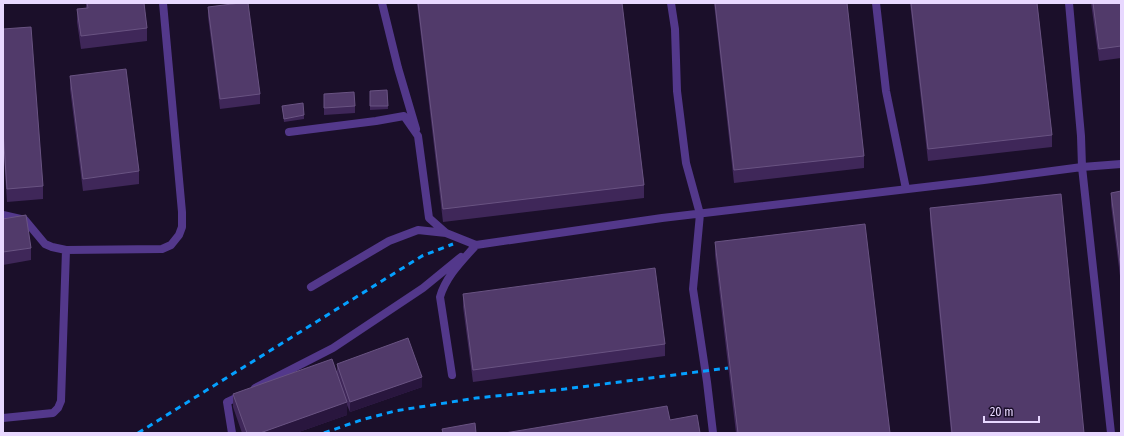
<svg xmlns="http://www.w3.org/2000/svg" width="1124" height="436" font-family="'Fira Sans Condensed',sans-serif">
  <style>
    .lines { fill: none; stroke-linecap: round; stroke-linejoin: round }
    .lane { stroke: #53388b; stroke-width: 8 }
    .rail { stroke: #04a0ff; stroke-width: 3; stroke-dasharray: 6 5; stroke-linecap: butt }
    .wall { fill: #3f2759 }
    .shaded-wall { fill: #29163e }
    .building { fill: #513a6a; stroke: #695382 }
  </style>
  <rect width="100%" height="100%" fill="#1b0f2a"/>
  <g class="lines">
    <path class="lane" d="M382,3L398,68L416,129
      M671,3L675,29L677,91L686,163L700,214L693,289L707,382L713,433
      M876,3L886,91L906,189
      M289,132L376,121L404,116L418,136L429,218L446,233
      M3,215L25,220L45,244L52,247L66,250L61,401L58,408L53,413L3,418
      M66,250L162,249L171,245L179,235L182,227V212L163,3
      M311,287L389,241L418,230L446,233L476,245L473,247
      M452,375L440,297C446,276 462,261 476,245L662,218L984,180L1082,167L1081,136L1069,3
      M255,388L333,348L423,288L461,257
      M232,433L227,402L242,395
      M1111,433L1082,167L1121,164"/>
    <path class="rail" d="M138,433L422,256L453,244
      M324,433L361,420L395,411L476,398L565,389L728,368"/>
  </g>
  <path class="wall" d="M86,3H144L147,28V41L81,49L77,22V9L86,8Z
    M417,3H622L644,185V198L443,222Z
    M714,3H847L864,156V168L734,183Z
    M910,3H1037L1052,135V147L928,161Z
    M1091,3H1121V58L1099,61Z
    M208,7L260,94V104L220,109L208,17Z
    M3,29L43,186V199L7,202L3,144Z
    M70,76L139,171V184L83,191L70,89Z
    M387,90L388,109L370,110V91Z
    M324,94L355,106V113L324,115Z
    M282,106L304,115V119L284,122Z
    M1121,191V284L1111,205V193Z
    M930,208L1084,433H951L930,220Z
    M3,219L31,248V260L3,265Z
    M715,242L890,433H736L715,255Z
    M463,294L665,344V356L473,382L463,307Z
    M337,364L422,387L350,412L347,405V415L296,433H242L233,407V394L337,371Z"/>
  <path class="shaded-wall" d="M422,377V387L350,412V402Z
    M347,402V415L296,433H260Z"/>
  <path class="building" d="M87,3H144L147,28L81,36L77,9L88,8Z
    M240,3H248L260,94L220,99L208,7Z
    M418,3H622L644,185L443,209Z
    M715,3H847L864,156L734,170Z
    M911,3H1037L1052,135L928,149Z
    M1093,3H1121V46L1099,49Z
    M31,27L43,186L7,189L3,131V29Z
    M126,69L139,171L83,179L70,76Z
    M387,90L388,106H370V91Z
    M354,92L355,106L324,108V94Z
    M303,103L304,115L284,119L282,106Z
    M1121,191V271L1111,193Z
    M1061,194L1084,433H952L930,208Z
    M26,215L31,248L3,252V219Z
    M865,224L890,433H738L715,242Z
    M655,268L665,344L473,370L463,294Z
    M408,338L422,377L350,402L337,364Z
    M332,359L347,402L260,433H247L233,394Z
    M667,406L670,420L697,415L700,433H505Z
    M475,423L476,433H443L442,429Z"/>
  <rect width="1124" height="436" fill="none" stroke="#e8d8ff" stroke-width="8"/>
  <path d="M984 416v6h55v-6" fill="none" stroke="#e8d8ff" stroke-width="2"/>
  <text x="990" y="416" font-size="12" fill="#e8d8ff" stroke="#1b0f2a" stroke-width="3" paint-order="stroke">20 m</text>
</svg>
